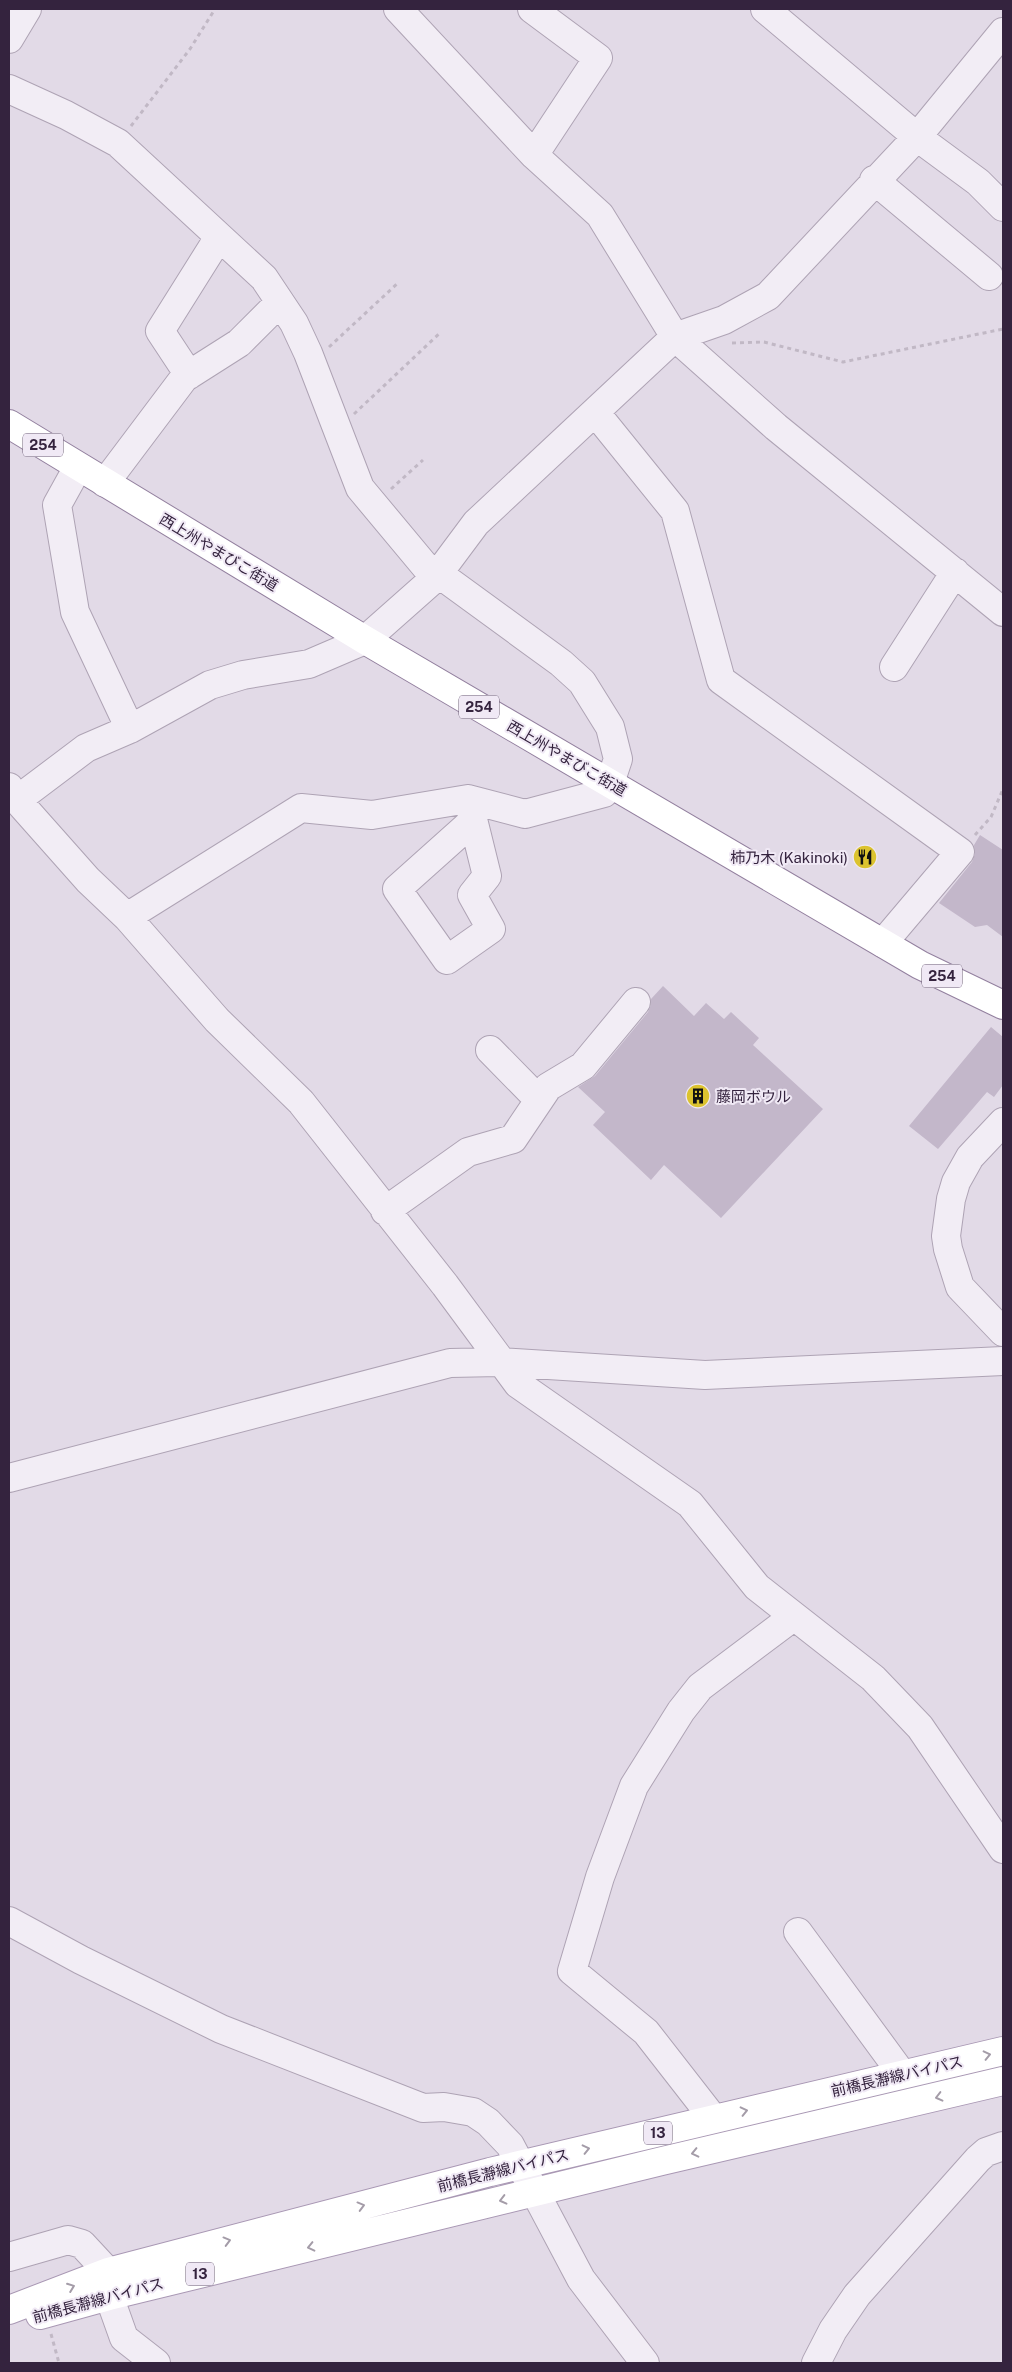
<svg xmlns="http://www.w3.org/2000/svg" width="1012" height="2372" font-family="'Public Sans','Noto Sans JP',sans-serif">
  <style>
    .building { fill: #c3b7ca }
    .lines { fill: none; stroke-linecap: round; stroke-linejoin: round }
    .minor-casing { stroke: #aea3b4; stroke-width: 30 }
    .major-casing { stroke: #a998b4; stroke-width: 30 }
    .highway-casing { stroke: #93809f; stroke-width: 30 }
    .path { stroke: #c1b8c5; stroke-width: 3; stroke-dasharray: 4 4; stroke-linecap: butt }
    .minor { stroke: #f2edf5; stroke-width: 28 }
    .major { stroke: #fff; stroke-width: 28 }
    .highway { stroke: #fff; stroke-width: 28 }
    .oneway { stroke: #a49ca8 }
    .labels { text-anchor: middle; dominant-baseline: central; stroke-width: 4; stroke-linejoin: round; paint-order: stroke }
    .shield { fill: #f0e9f5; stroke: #6c5e75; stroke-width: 1 }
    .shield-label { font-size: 14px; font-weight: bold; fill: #34233e }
    .street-label { font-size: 15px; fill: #34233e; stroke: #f0e9f5 }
    .poi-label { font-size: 15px; fill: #34233e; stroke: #f0e9f5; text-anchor: end }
  </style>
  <rect width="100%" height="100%" fill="#e2dae7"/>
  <path class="building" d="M980,835L1003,850V937L987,925L975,927L939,903L972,862L975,854L974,845Z
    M663,986L694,1016L706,1003L724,1019L731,1012L759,1038L753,1045L823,1109L721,1218L664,1165L651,1180L593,1125L605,1112L578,1087L595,1076L648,1012L651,1005V999Z
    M991,1027L1003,1037V1085L994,1097L987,1092L938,1149L909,1126Z"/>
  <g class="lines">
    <g class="minor-casing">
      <path id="minor" d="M398,9L534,155L600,215L675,337L776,427L1003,612
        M532,9L598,58L534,155
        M765,9L917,137L978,182L1003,207
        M9,39L27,9
        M9,89L66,115L118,143L264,278L294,323L308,353L360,488L435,578
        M874,180L989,276
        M189,375L160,331L219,237
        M595,412L675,511L721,680L960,852L883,943
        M78,467L57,505L75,612L130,729
        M105,483L184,378L239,343L280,302
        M894,667L955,572
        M9,787L17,800L88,880L127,917L217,1020L301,1102L445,1285L518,1384L690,1504L757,1587L873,1678L920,1727L1003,1849
        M468,799L487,876L472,895L491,929L447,960L397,889L473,821
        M17,800L86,748L130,729L210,685L243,675L309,664L365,640L435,578L476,523L675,337L724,320L768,296L917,137L1003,32
        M127,917L301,808L372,815L468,799L525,814L604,793L610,783L618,759L610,727L582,682L561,663L439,574
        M490,1050L539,1100
        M1003,1122L970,1157L956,1182L951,1199L946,1236L948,1249L960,1287L1003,1332
        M385,1211L468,1152L513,1139L548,1087L583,1066L636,1002
        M9,1478L450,1363L499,1362L705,1375L1003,1361
        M9,1921L81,1960L221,2029L423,2108L444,2107L473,2112L488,2122L510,2145L581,2279L645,2363
        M798,1932L902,2074
        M713,2118L646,2032L572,1971L600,1877L634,1786L681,1711L700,1687L793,1617
        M9,2257L68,2240L82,2244L108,2272L109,2296L124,2338L156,2363
        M816,2363L833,2330L857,2295L978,2159L986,2152L1003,2146"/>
    </g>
    <g class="major-casing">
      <path id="major" d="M9,2310L108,2272L490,2172L1003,2051
        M40,2315L109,2296L662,2161L1003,2081"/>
    </g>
    <g class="highway-casing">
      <path id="highway" d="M9,424L365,640L920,965L1003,1005"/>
    </g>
    <path class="path" d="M131,126L190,49L215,9
      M732,343L764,342L843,362L1003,329
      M329,347L399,282
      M354,414L441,332
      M391,489L423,460
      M975,835L991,817L1003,789
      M51,2334L59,2363"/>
    <use href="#minor" class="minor"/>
    <use href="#major" class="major"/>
    <use href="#highway" class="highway"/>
  </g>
  <defs><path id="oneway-chevron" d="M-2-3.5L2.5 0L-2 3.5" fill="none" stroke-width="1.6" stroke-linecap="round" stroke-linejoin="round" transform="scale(1.25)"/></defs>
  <g class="oneway">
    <use href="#oneway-chevron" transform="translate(987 2055) rotate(-13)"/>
    <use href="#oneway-chevron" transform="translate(939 2097) rotate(166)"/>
    <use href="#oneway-chevron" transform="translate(744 2111) rotate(-13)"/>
    <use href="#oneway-chevron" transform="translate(586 2149) rotate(-13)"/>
    <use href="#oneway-chevron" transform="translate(695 2153) rotate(167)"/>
    <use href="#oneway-chevron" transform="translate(503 2200) rotate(166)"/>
    <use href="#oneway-chevron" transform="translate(361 2206) rotate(-15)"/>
    <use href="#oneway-chevron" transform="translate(227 2241) rotate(-15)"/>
    <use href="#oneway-chevron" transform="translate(311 2247) rotate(167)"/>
    <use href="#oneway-chevron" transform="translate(71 2287) rotate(-21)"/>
  </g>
  <defs>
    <g id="restaurant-disc" transform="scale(1.25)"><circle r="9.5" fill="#dcc32f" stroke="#f0e9f5"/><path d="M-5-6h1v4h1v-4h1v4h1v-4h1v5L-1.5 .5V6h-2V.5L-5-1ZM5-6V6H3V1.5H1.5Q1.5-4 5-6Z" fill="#111"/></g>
    <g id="building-disc" transform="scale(1.25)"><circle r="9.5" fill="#dcc32f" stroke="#f0e9f5"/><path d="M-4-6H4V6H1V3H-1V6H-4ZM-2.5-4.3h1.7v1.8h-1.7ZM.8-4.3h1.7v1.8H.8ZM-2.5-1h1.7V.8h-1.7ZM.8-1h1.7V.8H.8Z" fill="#111"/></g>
  </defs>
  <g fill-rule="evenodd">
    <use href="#restaurant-disc" x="865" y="857"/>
    <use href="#building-disc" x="698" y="1096"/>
  </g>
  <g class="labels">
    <g class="shield">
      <rect x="23" y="433.5" width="40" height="23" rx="4"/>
      <rect x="459" y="695.5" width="40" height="23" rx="4"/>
      <rect x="922" y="964.5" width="40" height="23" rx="4"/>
      <rect x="644" y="2121.5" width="28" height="23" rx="4"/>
      <rect x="186" y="2262.5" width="28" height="23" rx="4"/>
    </g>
    <g class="shield-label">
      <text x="43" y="445">254</text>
      <text x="479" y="707">254</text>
      <text x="942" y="976">254</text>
      <text x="658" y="2133">13</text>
      <text x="200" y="2274">13</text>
    </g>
    <g class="street-label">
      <text transform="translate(219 552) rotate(31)">西上州やまびこ街道</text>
      <text transform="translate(567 758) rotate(30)">西上州やまびこ街道</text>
      <text transform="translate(897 2076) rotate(-13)">前橋長瀞線バイパス</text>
      <text transform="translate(503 2170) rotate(-14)">前橋長瀞線バイパス</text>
      <text transform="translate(98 2300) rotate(-15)">前橋長瀞線バイパス</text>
    </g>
    <g class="poi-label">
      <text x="848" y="857">柿乃木 (Kakinoki)</text>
      <text x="716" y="1096" text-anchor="start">藤岡ボウル</text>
    </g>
  </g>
  <rect width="1012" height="2372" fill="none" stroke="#34233e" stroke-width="20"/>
</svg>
